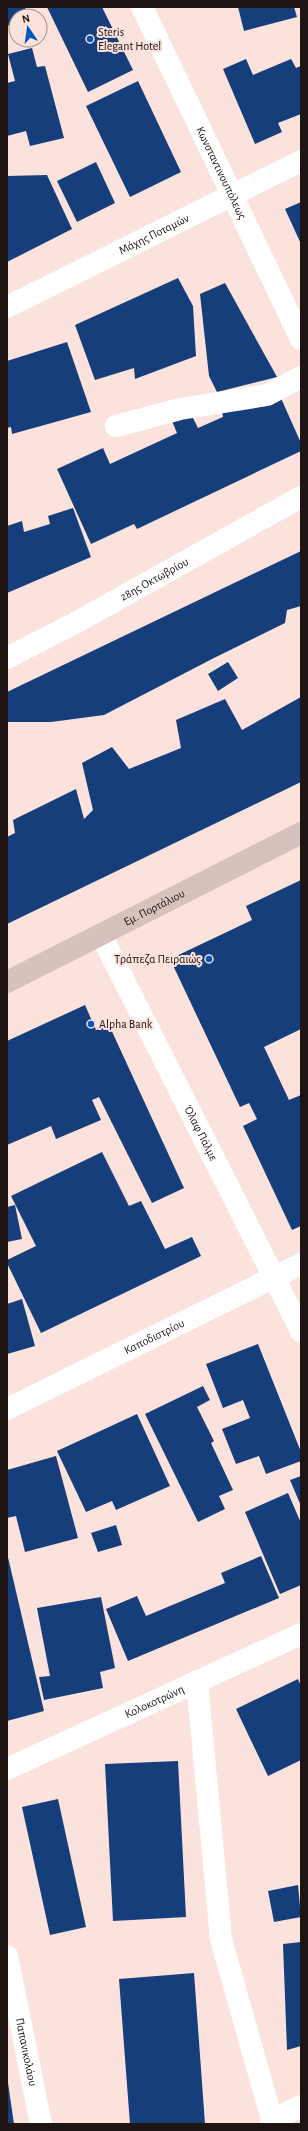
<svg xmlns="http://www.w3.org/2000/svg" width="308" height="2131" font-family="'Alegreya Sans',sans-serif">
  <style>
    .building { fill: #163e7a }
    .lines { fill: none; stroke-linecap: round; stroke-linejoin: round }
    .minor { stroke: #fff; stroke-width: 22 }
    .major { stroke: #d6c1bc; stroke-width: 22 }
    .poi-dot { fill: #0255be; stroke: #fbe2dc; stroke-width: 1.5 }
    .labels { text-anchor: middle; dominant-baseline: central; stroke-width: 4; stroke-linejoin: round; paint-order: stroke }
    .poi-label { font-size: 12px; fill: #1e1412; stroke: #fbe2dc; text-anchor: start }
    .street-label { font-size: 12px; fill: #1e1412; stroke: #fbe2dc }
  </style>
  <rect width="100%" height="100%" fill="#fbe2dc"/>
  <path class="building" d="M7,7H25L28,16H16V23L7,26Z
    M47,7H102L133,70L88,92Z
    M238,7H294L297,17L244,31Z
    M32,48L37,67L45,66L64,138L30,146L26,131L7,136V83L15,81L8,54Z
    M246,59L253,75L291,59L296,68L301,66V114L278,123L282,132L255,144L223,69Z
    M138,81L181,172L130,197L86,106Z
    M96,162L115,203L77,222L57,181Z
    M47,175L72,229L7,262V176Z
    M301,202V244L285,209Z
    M178,278L193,306L196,356L135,379L134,368L95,380L75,325Z
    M225,283L277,377L217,392L209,376L200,294Z
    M67,342L91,412L12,434L11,427L7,428V361Z
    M280,396L301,443V451L137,529L134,524L91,544L57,469L103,448L110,464L177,433L172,421L190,412L198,428L223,417L221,406Z
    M73,508L91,557L7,593V526L22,521L24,532L50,524L48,516Z
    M301,551V606L287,610L285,623L212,659L104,715L51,722H7V692Z
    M228,662L238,678L218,691L208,674Z
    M301,697V782L7,924V837L15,833L13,820L76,789L84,819L93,810L82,763L112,747L129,769L181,748L176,720L225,699L242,730Z
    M301,880V1029L264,1047L289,1100L301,1095V1226L292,1230L243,1126L257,1119L249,1103L240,1107L170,959L252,920L246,906Z
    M85,1005L96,1030L109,1025L184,1188L152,1203L99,1097L92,1100L101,1120L56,1139L51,1126L7,1145V1041Z
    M102,1152L129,1206L141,1201L165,1249L192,1237L201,1256L41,1333L7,1263V1260L36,1246L11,1196Z
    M15,1205L22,1239L7,1242V1207Z
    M22,1299L35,1346L7,1354V1304Z
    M258,1344L301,1452V1461L266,1474L259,1456L236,1464L222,1429L250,1418L243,1400L223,1408L206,1364Z
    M203,1386L210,1400L197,1407L214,1441L211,1443L233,1490L219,1496L225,1509L198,1522L145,1414Z
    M137,1414L170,1486L116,1510L112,1501L86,1512L57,1451Z
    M56,1456L78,1538L25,1552L16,1516L7,1518V1470Z
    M301,1476V1506L290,1480Z
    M288,1493L301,1523V1585L280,1594L245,1512Z
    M116,1525L122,1545L98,1552L91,1533Z
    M7,1553L44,1711L7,1721Z
    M261,1556L279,1598L128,1661L106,1609L137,1596L146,1616L225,1583L221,1573Z
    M101,1597L115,1668L100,1672L103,1688L44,1700L39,1677L50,1676L37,1608Z
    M298,1679L301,1686V1760L268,1776L236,1709Z
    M178,1761L186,1917L113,1921L105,1764Z
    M58,1799L86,1927L50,1935L22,1807Z
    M298,1885L301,1917L274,1922L268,1891Z
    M301,1942V2046L287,2050L283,1944Z
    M194,1973L205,2124H130L119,1979Z
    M7,2083H8L14,2124H7Z"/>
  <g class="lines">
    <g class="minor">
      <path id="s1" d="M142,7L301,339"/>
      <path id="s2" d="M7,307L301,161"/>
      <path d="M116,426L180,409L267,395L301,377"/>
      <path id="s3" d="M7,658L77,622L301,497"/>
      <path id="s4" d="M101,935L301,1331"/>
      <path id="s5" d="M7,1409L301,1264"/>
      <path d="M197,1681L221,1939L272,2120L271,2124"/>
      <path id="s6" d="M7,1769L301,1634"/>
      <path id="s7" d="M7,1956L41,2124"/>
      <path d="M272,2120L301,2106"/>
    </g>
    <path class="major" id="s8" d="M7,982L301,833"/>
  </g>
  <g class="poi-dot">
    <circle cx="90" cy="39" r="4"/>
    <circle cx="209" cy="959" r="4"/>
    <circle cx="91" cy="1024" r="4"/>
  </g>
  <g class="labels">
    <g class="poi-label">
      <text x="98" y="32">Steris<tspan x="98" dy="14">Elegant Hotel</tspan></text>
      <text x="201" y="959" text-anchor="end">Τράπεζα Πειραιώς</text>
      <text x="99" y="1024">Alpha Bank</text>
    </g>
    <g class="street-label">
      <text stroke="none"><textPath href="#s1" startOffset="184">Κωνσταντινουπόλεως</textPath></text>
      <text stroke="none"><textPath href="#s2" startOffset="164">Μάχης Ποταμών</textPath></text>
      <text stroke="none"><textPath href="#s3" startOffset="167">28ης Οκτωβρίου</textPath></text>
      <text stroke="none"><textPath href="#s8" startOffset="165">Εμ. Πορτάλιου</textPath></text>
      <text stroke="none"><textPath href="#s4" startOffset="222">Όλαφ Πάλμε</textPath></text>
      <text stroke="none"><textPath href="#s5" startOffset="164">Καποδιστρίου</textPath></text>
      <text stroke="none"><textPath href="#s6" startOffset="162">Κολοκοτρώνη</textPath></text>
      <text stroke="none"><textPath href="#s7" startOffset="98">Παπανικολάου</textPath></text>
    </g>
  </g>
  <rect width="308" height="2131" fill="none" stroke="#1e1412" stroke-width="16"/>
  <g transform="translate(28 28) rotate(347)"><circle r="19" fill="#fbe2dc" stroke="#a3908b"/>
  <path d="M0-3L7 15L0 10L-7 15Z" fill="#0255be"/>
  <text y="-6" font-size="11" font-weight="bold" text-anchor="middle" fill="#1e1412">N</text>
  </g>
</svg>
